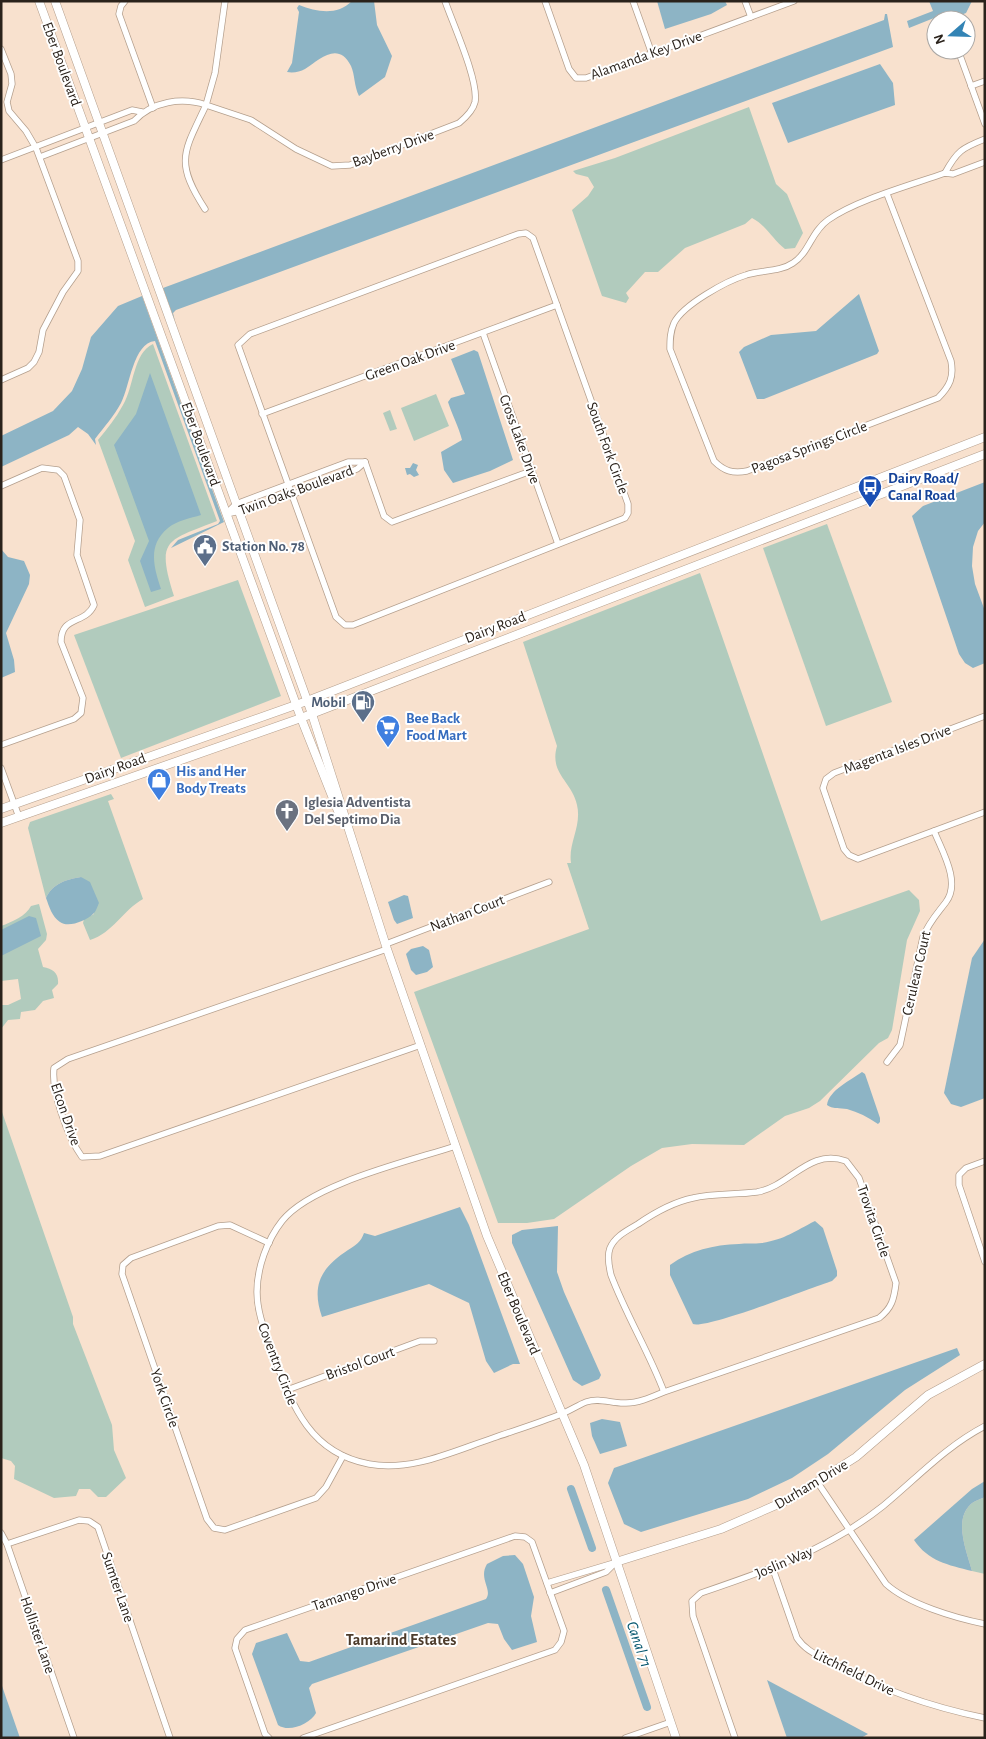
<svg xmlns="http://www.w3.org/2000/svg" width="986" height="1739" font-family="'Alegreya Sans',sans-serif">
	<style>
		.green { fill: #b1cbbd }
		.water { fill: #8db4c5 }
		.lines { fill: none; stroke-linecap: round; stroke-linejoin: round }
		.canal { stroke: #8db4c5; stroke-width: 8 }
		.street-casing { stroke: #b49f8d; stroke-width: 7 }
		.secondary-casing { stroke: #b49f8d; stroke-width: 9 }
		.street { stroke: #fff; stroke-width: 5.5 }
		.secondary { stroke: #fff; stroke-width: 8 }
		.labels { text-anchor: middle; stroke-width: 4; stroke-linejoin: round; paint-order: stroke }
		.street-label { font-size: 15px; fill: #2a221b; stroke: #fff }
		.transit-label { font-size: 15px; font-weight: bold; fill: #164399; stroke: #fff; text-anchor: start }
		.service-label { font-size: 15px; font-weight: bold; fill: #4e5e75; stroke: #fff; text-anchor: start }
		.shop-label { font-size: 15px; font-weight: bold; fill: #366cbe; stroke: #fff; text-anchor: start }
		.worship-label { font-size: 15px; font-weight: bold; fill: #5b616d; stroke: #fff; text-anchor: start }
		.neighbourhood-label { font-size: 16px; font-weight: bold; fill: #4d3c2c; stroke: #fff }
		.water-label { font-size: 16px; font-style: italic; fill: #04556d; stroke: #fff }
	</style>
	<rect width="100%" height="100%" fill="#f8e1ce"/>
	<!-- green -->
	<g class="green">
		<path d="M749 107 776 184 787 194 803 233 795 248 785 249C773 240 766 225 752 218L745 224 685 248 658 272H645L626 293 629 298 626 303 602 296 572 210 588 196 594 187 588 177 576 174 573 171 615 158Z"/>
		<path d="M153 344 217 521C166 541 156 539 174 596L145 607 128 560 135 541 98 440C107 429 116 418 123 405 134 387 133 353 153 344Z"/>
		<path d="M436 394 449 426 414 441 401 408Z"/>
		<path d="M390 410 397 429 390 431 383 413Z"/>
		<path d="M827 524 892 702 826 726 763 548Z"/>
		<path d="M700 573 821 921 909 890 919 900 920 911 907 940 892 1030 888 1038 879 1043 820 1101 809 1108 785 1116 744 1145 692 1144 662 1148 631 1166 554 1219 527 1223H498L414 992 589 929 567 863H571C568 843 582 826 577 805 572 781 549 774 557 746L523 642Z"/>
		<path d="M238 580 281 696 121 758 74 635Z"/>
		<path d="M111 794 114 799 108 801 143 899C123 910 113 933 90 940L83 923 84 919 94 914 81 877C67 879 52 884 46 898L28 828 30 822Z"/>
		<path d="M39 904 47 934 46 940 38 949 43 967C53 969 59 973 58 984L52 990 54 998 43 1001 35 1010 21 1012 20 1019 8 1020 1 1029V1005H8L21 999 18 979 1 981V926C12 922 26 916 31 906Z"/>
		<path d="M1 1109 73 1317V1324L112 1425 114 1450 126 1478 106 1497H98L90 1489H79L76 1496 54 1498 14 1479 15 1466 11 1461 1 1458Z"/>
		<path d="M985 1497V1574L972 1571C967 1552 953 1520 971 1504 974 1501 981 1499 985 1497Z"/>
	</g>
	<!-- water -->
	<g class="water">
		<path d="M352 1H374L377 25 392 56 385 77 359 96C354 86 355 75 351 66 338 40 319 60 305 69 300 72 293 73 287 72L292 63 299 12 297 8 299 5C317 12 337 16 352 1Z"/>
		<path d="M657 1H725L727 5 711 14 665 29Z"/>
		<path d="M929 1H972L966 13 948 20H936V24L934 18 909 28 907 21 933 11Z"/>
		<path d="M885 14H887L893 47 176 310 173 313 175 321 163 288 884 20Z"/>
		<path d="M880 64 893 83 895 105 788 143 772 103Z"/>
		<path d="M859 294 879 351 877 354 764 399H757L739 352 744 347 771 335 816 331Z"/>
		<path d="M142 296 224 522 171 548 178 540 218 524 220 521 155 341C133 343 130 386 121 403 114 416 104 427 95 439L96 445 88 434 78 427 69 435 1 467V436L53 411 72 391 82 369 91 337 118 306Z"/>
		<path d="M474 350 478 352 513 460 490 471 453 483 444 470 441 452 462 440C459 427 452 415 448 402L451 398 465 394 451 359Z"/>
		<path d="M150 373 201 515C191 518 176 521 168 528 147 545 154 568 161 589L151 592 140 561 149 541 114 445 136 414Z"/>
		<path d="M413 463 418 465 416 470 419 475 414 477 410 474 407 475 405 468H410Z"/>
		<path d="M985 482V522L978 531 973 547 972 566 975 584 985 611V663L973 668 965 663 959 654 912 516 923 506Z"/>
		<path d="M1 549 8 557 24 561 30 575 29 584 6 633 14 660 15 672 1 678Z"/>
		<path d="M81 877 90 882 99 903C97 907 96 912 93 914 86 921 68 928 60 922 52 917 49 906 46 898 52 884 67 879 81 877Z"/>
		<path d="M404 895 408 896 413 918 397 924 394 920 388 902Z"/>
		<path d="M29 916 36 918 41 936 1 956V930Z"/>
		<path d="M985 939V1098L961 1107 951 1104 944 1093 972 958Z"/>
		<path d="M423 946 429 950 433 967 427 972 416 975 411 970 406 954 411 949Z"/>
		<path d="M862 1072 865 1074 880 1118V1122L878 1124C868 1117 858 1112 847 1109 840 1108 832 1109 827 1105 829 1090 851 1080 862 1072Z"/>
		<path d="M460 1207 469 1225 520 1364H513L494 1373 486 1361 469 1303 429 1284 322 1317C311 1285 321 1268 348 1250 356 1245 361 1242 364 1233L375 1236Z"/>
		<path d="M815 1221 823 1228 837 1271V1276L832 1281C810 1288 707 1329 693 1324L670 1275V1265C691 1250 713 1245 739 1244 746 1243 754 1244 762 1243 786 1239 795 1231 815 1221Z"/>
		<path d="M558 1226 557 1272 564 1292 601 1375 599 1379 582 1386 573 1380 512 1243V1235L522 1230Z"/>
		<path d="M957 1348 960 1355 905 1390 828 1454 792 1478 748 1499 641 1532 624 1524 608 1483 614 1468Z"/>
		<path d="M602 1419 620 1422 627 1446 600 1454 592 1436 590 1423Z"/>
		<path d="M985 1481V1497C981 1499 974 1501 971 1504 953 1520 967 1552 972 1571 948 1565 928 1561 914 1540L972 1489Z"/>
		<path d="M515 1555 523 1564 534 1597 531 1616 537 1642 512 1650 504 1639 498 1624 488 1623 312 1684 309 1688 316 1713C310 1724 289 1733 278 1725L252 1654 256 1643 287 1633 300 1661 309 1662 486 1599C493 1589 478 1579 487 1564L503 1556Z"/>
		<path d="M767 1680 868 1734 861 1738H787Z"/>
		<path d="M1 1683 20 1738H1Z"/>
	</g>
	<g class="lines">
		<!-- canal -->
		<g class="canal">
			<path d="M571 1489 592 1548"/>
			<path d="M606 1590 647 1707"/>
		</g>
		<!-- street casing -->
		<g class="street-casing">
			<g id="street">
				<path d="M125 1 121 6 119 14 153 108"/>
				<path d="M225 1 215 73 206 105 251 120 296 149 332 166 350 165 459 123C465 118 473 111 475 102 479 81 453 24 445 1"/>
				<path d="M545 1 569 69 576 78H586L794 1"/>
				<path d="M633 1 652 54"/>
				<path d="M745 1 751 17"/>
				<path d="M1 49 11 74 12 84 7 102 9 111 26 131 36 148 78 261V271L63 292 43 330 39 352 34 362 28 368 1 380"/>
				<path d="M958 50 985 124"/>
				<path d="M971 86 985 81"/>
				<path d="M40 157 134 121C153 101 182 97 206 105 184 152 174 161 205 209"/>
				<path d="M1 160 132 110 142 112"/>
				<path d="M945 173C957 151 962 148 985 139"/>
				<path d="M887 194 951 361C954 377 950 386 938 398L747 471C733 474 724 471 714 461L670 349C670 340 670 332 674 323 683 305 726 281 746 275 761 270 780 272 793 263 809 253 811 232 828 220 856 200 911 185 945 173L953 174 985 162"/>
				<path d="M526 233 533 238 628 504V513L625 518 353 625H345L336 617 238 345 250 334 518 234Z"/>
				<path d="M483 333 558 544"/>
				<path d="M262 414 557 305"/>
				<path d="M365 462 384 516 392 522 531 471"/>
				<path d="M1 486 42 468 58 470 64 476 80 520 77 555 94 605C85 625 61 615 61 642L83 698 81 713 74 719 1 745"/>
				<path d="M226 514 236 504 348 462H365"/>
				<path d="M226 514C271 506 315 485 357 469L365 462"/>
				<path d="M985 716 834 773 826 779 823 788 844 849 849 855 858 859 985 812"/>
				<path d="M1 768 19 817"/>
				<path d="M386 944 549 882"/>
				<path d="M387 949 68 1059 54 1068C51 1091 68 1138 82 1157L100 1156 421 1045"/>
				<path d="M887 1062 900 1045 923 937C929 922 937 914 946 902 961 882 942 851 934 831"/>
				<path d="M456 1146C410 1161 311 1184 282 1221 267 1240 257 1268 257 1292 257 1315 267 1336 274 1357 293 1407 310 1453 369 1464 411 1472 454 1451 493 1438 516 1430 539 1423 561 1414 570 1411 578 1405 586 1402 600 1397 612 1404 626 1403 639 1403 652 1397 664 1392L879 1318C892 1308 894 1299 896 1283L859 1178 846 1161C808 1148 791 1186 757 1192 735 1195 714 1193 693 1198 674 1202 654 1213 638 1224 628 1230 615 1236 610 1248 607 1256 609 1267 611 1275 626 1315 649 1352 664 1392"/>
				<path d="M985 1161 966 1168 959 1175V1185L985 1262"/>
				<path d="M269 1243 230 1225 218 1226 131 1258 123 1265 122 1274 207 1519 214 1528 225 1530 316 1498 326 1487 343 1456"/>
				<path d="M287 1390 420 1341H434"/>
				<path d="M818 1483 886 1584C908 1604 955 1618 985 1624"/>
				<path d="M1 1533 7 1544 74 1738"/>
				<path d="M7 1544 79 1520 89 1521 98 1527 170 1738"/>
				<path d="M773 1569 797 1638C805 1650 817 1655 830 1662 879 1689 931 1707 985 1718"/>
				<path d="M547 1583 614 1563"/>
				<path d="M550 1593 606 1572 616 1562"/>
				<path d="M269 1738 265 1734 235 1648 237 1639 245 1630 515 1536 525 1537 532 1542 564 1631 561 1642 555 1650 303 1738"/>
				<path d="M625 1738 671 1722"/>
				<path d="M735 1738 693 1616 692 1601 701 1593C766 1571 828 1550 883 1506 917 1478 945 1447 985 1426"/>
			</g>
		</g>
		<!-- secondary casing -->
		<g class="secondary-casing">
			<g id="secondary">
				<path d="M39 1 301 718 342 821"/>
				<path d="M55 1 312 714 387 949 487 1236 584 1465 676 1738"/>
				<path d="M1 809 307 701 985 437"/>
				<path d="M1 823 301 718 985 454"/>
				<path d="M616 1562 721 1529 790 1499 856 1457 928 1395 985 1364"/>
			</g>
		</g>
		<!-- street -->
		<use href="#street" class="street"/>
		<!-- secondary -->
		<use href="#secondary" class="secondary"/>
	</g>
	<!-- icons -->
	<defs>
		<g id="bus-pin" transform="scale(1.25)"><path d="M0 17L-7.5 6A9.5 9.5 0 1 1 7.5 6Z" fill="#1a4fb4" stroke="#fff"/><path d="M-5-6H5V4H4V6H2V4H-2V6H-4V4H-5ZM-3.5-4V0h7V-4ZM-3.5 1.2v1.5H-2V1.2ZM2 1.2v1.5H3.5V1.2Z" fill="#fff"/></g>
		<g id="civic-pin" transform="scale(1.25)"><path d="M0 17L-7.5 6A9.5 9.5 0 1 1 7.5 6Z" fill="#5c6f8a" stroke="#fff"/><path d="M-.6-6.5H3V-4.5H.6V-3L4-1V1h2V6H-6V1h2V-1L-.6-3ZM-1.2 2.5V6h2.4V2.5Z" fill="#fff"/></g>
		<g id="fuel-pin" transform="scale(1.25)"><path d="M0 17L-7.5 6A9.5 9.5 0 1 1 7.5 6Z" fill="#5c6f8a" stroke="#fff"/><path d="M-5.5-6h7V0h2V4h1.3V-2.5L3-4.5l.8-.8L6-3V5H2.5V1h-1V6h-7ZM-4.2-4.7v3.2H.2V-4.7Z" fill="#fff"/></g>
		<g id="supermarket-pin" transform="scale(1.25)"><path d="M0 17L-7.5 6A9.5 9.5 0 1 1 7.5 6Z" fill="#3f7fe0" stroke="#fff"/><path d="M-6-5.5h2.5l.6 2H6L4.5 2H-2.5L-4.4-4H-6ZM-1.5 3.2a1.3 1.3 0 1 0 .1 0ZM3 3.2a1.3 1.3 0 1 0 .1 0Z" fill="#fff"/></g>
		<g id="shop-pin" transform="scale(1.25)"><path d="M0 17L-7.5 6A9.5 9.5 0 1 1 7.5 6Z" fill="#3f7fe0" stroke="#fff"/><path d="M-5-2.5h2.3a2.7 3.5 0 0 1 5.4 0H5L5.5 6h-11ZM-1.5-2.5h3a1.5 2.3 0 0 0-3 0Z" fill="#fff"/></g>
		<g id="church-pin" transform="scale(1.25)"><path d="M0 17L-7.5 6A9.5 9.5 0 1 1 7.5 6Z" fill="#6b7280" stroke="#fff"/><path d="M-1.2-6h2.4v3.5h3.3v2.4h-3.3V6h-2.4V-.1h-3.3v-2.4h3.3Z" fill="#fff"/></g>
	</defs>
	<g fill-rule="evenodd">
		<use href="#bus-pin" x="870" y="487"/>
		<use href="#civic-pin" x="205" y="546"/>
		<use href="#fuel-pin" x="363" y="702"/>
		<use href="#supermarket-pin" x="388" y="727"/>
		<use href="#shop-pin" x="159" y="780"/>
		<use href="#church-pin" x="287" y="811"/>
	</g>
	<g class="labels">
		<!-- street labels -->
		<g class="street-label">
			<text transform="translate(646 55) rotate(-20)" y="5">Alamanda Key Drive</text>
			<text transform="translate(62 64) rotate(70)" y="5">Eber Boulevard</text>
			<text transform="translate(393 148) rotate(-20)" y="5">Bayberry Drive</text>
			<text transform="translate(410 360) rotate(-20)" y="5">Green Oak Drive</text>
			<text transform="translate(520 439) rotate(70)" y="5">Cross Lake Drive</text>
			<text transform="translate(201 444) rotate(70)" y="5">Eber Boulevard</text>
			<text transform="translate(809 447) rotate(-21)" y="5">Pagosa Springs Circle</text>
			<text transform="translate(608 448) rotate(70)" y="5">South Fork Circle</text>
			<text transform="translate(296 490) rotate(-20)" y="5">Twin Oaks Boulevard</text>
			<text transform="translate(495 627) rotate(-21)" y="5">Dairy Road</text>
			<text transform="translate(897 749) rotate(-21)" y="5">Magenta Isles Drive</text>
			<text transform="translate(115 768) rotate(-20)" y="5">Dairy Road</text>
			<text transform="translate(467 913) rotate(-21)" y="5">Nathan Court</text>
			<text transform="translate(916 973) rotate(-77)" y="5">Cerulean Court</text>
			<text transform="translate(66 1114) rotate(71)" y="5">Elcon Drive</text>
			<text transform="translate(874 1221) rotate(71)" y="5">Trovita Circle</text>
			<text transform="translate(519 1313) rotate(67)" y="5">Eber Boulevard</text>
			<text transform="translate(360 1363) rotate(-20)" y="5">Bristol Court</text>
			<text transform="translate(278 1364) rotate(69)" y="5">Coventry Circle</text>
			<text transform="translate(165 1398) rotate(71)" y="5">York Circle</text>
			<text transform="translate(811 1484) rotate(-31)" y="5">Durham Drive</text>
			<text transform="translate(784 1562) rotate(-23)" y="5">Joslin Way</text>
			<text transform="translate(118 1587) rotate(71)" y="5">Sumter Lane</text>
			<text transform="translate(354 1592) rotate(-19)" y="5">Tamango Drive</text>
			<text transform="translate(38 1635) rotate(71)" y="5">Hollister Lane</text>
			<text transform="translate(854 1672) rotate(26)" y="5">Litchfield Drive</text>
		</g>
		<!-- transit labels -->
		<g class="transit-label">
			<text x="888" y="483">Dairy Road/<tspan x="888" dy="17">Canal Road</tspan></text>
		</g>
		<!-- service labels -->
		<g class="service-label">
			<text x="222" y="551">Station No. 78</text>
			<text x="346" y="707" text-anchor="end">Mobil</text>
		</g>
		<!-- shop labels -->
		<g class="shop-label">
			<text x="406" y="723">Bee Back<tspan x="406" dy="17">Food Mart</tspan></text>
			<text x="176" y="776">His and Her<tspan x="176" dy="17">Body Treats</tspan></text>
		</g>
		<!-- worship labels -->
		<g class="worship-label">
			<text x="304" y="807">Iglesia Adventista<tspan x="304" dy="17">Del Septimo Dia</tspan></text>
		</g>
		<!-- neighbourhood labels -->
		<g class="neighbourhood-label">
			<text x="401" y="1645">Tamarind Estates</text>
		</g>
		<!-- water labels -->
		<g class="water-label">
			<text transform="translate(640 1644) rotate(71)" y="6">Canal 71</text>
		</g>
	</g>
	<!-- border -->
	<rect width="986" height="1739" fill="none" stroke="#2a221b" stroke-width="5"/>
	<!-- north arrow -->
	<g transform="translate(951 35) rotate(250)"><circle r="24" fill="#ffffff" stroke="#aaa7a4"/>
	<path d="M0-4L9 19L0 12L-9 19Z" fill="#3384b5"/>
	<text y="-8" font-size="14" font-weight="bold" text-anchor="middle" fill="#2a221b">N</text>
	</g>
</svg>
